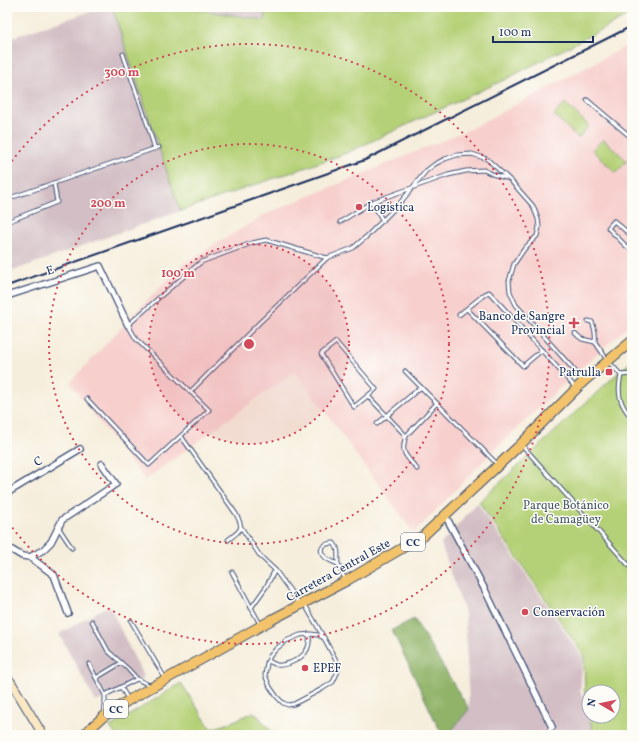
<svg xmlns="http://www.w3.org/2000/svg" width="639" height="742" font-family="Vollkorn,serif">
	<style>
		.built { fill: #f7d0ce }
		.industrial { fill: #d2bec4 }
		.green { fill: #b5d177; stroke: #68806a }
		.forest { fill: #90b368; stroke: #567163 }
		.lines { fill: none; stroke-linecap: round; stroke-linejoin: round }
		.lane-casing { stroke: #3c4c71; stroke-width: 5 }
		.street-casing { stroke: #3c4c71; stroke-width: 8 }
		.secondary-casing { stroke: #3c4c71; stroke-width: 10 }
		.primary-casing { stroke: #3c4c71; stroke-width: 11 }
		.lane { stroke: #fff; stroke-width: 3 }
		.street { stroke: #fff; stroke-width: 5.5 }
		.secondary { stroke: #fae7c3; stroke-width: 8 }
		.primary { stroke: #f2c36a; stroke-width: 9 }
		.rail { stroke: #1b2f5e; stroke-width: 2 }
		.ring { fill: none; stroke: #d1495b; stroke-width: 2; stroke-dasharray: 2 4 }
		.poi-dot { fill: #d1495b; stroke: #fdfcf7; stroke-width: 1.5 }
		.labels { text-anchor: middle; stroke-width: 3; stroke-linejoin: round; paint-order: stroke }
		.shield { fill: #fdfcf7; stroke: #5f6c8c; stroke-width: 1 }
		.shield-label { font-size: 11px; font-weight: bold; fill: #1b2f5e }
		.poi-label { font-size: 12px; fill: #1b2f5e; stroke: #fdfcf7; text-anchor: start }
		.street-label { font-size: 12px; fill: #1b2f5e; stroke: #fdfcf7 }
		.park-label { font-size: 12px; fill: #425864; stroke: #fdfcf7 }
		.centre { fill: #d1495b; stroke: #fdfcf7; stroke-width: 2 }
		.ring-label { font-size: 12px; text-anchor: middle; font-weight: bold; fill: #d1495b; stroke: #fdfcf7; stroke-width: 3; stroke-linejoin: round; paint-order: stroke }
	</style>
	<rect width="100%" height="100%" fill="#fdfcf7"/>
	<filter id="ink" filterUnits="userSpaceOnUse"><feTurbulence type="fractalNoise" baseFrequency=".025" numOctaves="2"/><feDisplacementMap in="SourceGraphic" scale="8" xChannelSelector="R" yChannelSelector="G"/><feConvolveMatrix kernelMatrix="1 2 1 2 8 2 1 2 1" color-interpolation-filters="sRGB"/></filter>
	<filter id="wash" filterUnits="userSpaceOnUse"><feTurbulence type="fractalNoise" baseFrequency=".012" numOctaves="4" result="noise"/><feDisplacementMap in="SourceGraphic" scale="16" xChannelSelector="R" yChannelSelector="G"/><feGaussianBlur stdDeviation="0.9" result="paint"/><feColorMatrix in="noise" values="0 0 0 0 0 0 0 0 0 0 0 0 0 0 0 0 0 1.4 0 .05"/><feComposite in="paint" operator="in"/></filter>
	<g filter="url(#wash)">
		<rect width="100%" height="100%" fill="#f6eedc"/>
		<!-- built -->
		<path class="built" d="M632 43V323L582 367 493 451 414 533 295 371 145 480 94 415 70 382 181 265 266 214 470 129Z"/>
		<!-- industrial -->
		<g class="industrial">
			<path d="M104 7H112L180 211 7 273V39Z"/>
			<path d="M175 7H266L264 20 195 9Z"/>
			<path d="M477 503 583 658 580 691 585 702 594 735H448L469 709 465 613 441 544Z"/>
			<path d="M109 605 144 678 96 702 59 634Z"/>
		</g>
		<!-- green -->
		<g class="green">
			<path d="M112 7H175L195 9 264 20 266 7H632V14L506 79 344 154 180 211Z"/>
			<path d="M565 103 589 126 578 138 554 115Z"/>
			<path d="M603 139 627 161 616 173 592 150Z"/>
			<path d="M632 361V735H594L589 716H613V692H589V716L585 702 584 656 479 502 621 370Z"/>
			<path d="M181 683 211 729 227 724 254 712 275 735H116L110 727Z"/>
		</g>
		<!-- forest -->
		<path class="forest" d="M414 619 469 709 448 735H442L392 630Z"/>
	</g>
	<g filter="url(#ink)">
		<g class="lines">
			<!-- lane casing -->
			<g class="lane-casing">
				<g id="lane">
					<path d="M123 54 147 123 155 149"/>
					<path d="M587 100 632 138"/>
					<path d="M7 199 159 147"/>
					<path d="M372 202 383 221"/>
					<path d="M7 222 57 202 54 183"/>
					<path d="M340 222 372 202 448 175 466 171 484 170 492 174 506 178"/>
					<path d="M632 236 614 221 608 228 628 248 631 249 632 248"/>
					<path d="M467 309 523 366 542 350"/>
					<path d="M459 315 485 294 489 292 575 387"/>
					<path d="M588 321 592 322C595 329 596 335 595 342"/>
					<path d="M575 333 578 336 582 339 595 342 608 361 621 375C617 393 619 404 632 418"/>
					<path d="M336 342 376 389 354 407 321 354Z"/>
					<path d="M405 371 498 465"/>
					<path d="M621 375 632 374"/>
					<path d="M190 392 259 323 327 258"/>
					<path d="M368 396 406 436"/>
					<path d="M87 399 149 465 209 410 136 339 128 325 162 295 201 262 252 243 266 240 327 258 353 248 366 237 400 203 426 171 435 164 445 159 457 155 472 154 487 159 511 181 533 206 538 219 539 227 537 236 525 248 514 264 509 281 510 292 516 305 583 380"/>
					<path d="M377 424 421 387"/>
					<path d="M181 436 236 514C245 530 240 530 228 540"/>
					<path d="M522 445 632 569"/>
					<path d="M417 469C406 455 400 454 406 436L437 403"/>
					<path d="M58 527 72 548"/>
					<path d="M241 527 260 556 275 570 299 603"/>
					<path d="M338 564C333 562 327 560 324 556 316 547 327 543 334 543 340 551 337 555 338 563 339 568 343 574 345 579"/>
					<path d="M232 572 260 624"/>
					<path d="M304 603 324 638"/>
					<path d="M251 608 266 587 275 570"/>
					<path d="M92 621 108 651 128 669 137 679 151 686"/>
					<path d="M131 621 165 678"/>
					<path d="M311 634 318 635 324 638 338 664V671L333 682 322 689 294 704 288 705 283 703 277 697 270 687 265 675 267 663 270 656 276 649 286 641 300 635Z"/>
					<path d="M268 661C271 662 274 664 277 665 281 666 286 664 290 663 304 657 311 650 309 634"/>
					<path d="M89 664 105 695V706L104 714"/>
					<path d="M96 678 121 663"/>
					<path d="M121 687 128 699"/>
					<path d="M105 695 137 679"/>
					<path d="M545 735 552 727"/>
				</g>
			</g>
			<!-- street casing -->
			<g class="street-casing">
				<g id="street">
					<path d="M7 296 100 266 128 325"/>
					<path d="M7 493 80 449"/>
					<path d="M445 515 484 588 520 661 552 727"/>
					<path d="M7 547 22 556 30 557 43 550 51 542 62 520 116 484 102 464"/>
					<path d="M30 557 54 575 68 613"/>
				</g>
			</g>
			<!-- secondary casing -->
			<g class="secondary-casing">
				<path id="secondary" d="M7 677 11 682 43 735"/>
			</g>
			<!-- primary casing -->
			<g class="primary-casing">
				<path id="primary" d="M83 735 103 717 129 700 273 619 346 581 423 536 521 444 584 381 632 341"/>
			</g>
			<!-- lane -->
			<use href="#lane" class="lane"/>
			<!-- street -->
			<use href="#street" class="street"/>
			<!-- secondary -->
			<use href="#secondary" class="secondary"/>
			<!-- primary -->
			<use href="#primary" class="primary"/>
			<!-- rail -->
			<path class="rail" d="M7 286 365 160 632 26"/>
		</g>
	</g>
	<!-- distance rings -->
	<circle cx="249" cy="344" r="100" fill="#d1495b" fill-opacity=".12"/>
	<g class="ring">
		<circle cx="249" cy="344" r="100"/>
		<circle cx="249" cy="344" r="200"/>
		<path d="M8 166A300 300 0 1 1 8 522"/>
	</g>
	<!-- markers -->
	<g class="poi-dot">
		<circle cx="359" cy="207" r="4"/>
		<path d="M572 317h4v4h4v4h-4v4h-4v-4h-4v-4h4z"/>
		<rect x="605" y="368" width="8" height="8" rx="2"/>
		<circle cx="525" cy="612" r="4"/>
		<circle cx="305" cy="668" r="4"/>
	</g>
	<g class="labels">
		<!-- shield labels -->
		<g class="shield">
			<rect x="401" y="533" width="24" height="18" rx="3"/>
			<rect x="104" y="700" width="24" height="18" rx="3"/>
		</g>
		<g class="shield-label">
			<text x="413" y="546">CC</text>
			<text x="116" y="713">CC</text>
		</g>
		<!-- poi labels -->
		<g class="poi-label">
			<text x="367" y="211">Logistica</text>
			<text x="565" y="320" text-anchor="end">Banco de Sangre<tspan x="565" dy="14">Provincial</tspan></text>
			<text x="601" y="376" text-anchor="end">Patrulla</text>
			<text x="533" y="616">Conservación</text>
			<text x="313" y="672">EPEF</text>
		</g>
		<!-- street labels -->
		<g class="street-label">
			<text transform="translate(50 270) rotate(-18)" y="4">E</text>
			<text transform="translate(38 461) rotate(-31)" y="4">C</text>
			<text transform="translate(338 570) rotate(-29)" y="4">Carretera Central Este</text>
		</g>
		<!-- park labels -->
		<g class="park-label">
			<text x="566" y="509">Parque Botánico<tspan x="566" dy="14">de Camagüey</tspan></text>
		</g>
	</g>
	<circle cx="249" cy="344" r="6" class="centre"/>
	<g class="ring-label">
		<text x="122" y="76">300 m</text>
		<text x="108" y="207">200 m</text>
		<text x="178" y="277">100 m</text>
	</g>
	<!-- margin -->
	<rect width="639" height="742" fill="none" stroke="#fdfcf7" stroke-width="24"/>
	<!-- north arrow -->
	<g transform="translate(601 704) rotate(279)"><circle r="19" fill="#fdfcf7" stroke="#a3aaba"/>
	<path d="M0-3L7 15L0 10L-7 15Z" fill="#d1495b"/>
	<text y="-6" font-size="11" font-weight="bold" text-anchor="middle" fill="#1b2f5e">N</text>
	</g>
	<!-- scale -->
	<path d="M493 36v6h100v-6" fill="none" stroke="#1b2f5e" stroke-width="2"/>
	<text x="499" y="36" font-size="12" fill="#1b2f5e" stroke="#fdfcf7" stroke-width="3" paint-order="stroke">100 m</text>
</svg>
